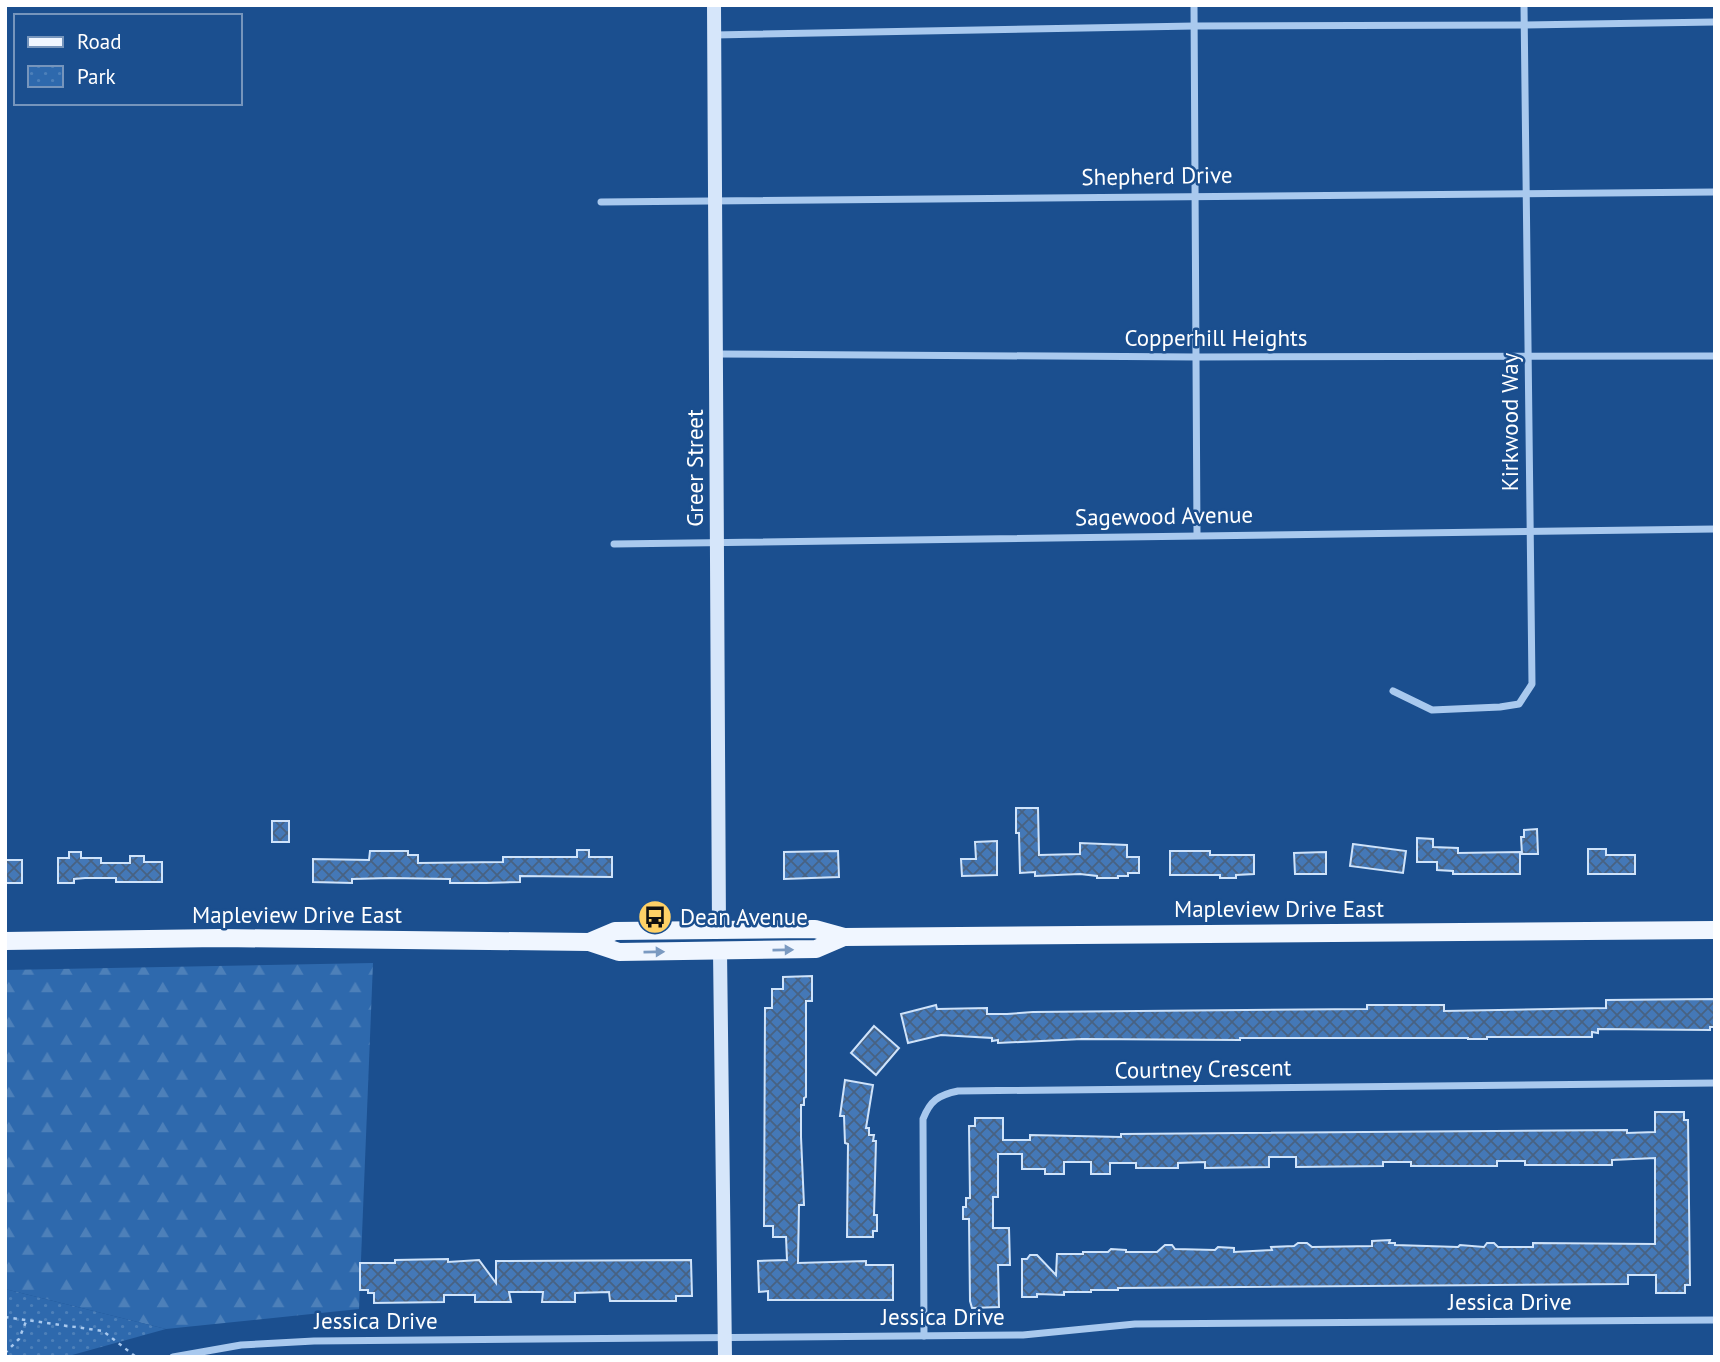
<svg xmlns="http://www.w3.org/2000/svg" width="1720" height="1362" font-family="'PT Sans',sans-serif">
	<style>
		.forest { fill: url(#forest-firs) }
		.park { fill: url(#park-dots) }
		.building { fill: url(#building-cross-hatch); stroke: #cfe3fa; stroke-width: 2 }
		.lines { fill: none; stroke-linecap: round; stroke-linejoin: round }
		.path { stroke: #a9c9ee; stroke-width: 2.5; stroke-dasharray: 3.5 5; stroke-linecap: butt }
		.street { stroke: #a9c9ee; stroke-width: 7 }
		.secondary { stroke: #d6e6fa; stroke-width: 14 }
		.primary { stroke: #f0f6ff; stroke-width: 18 }
		.oneway { fill: #7b9ac1 }
		.labels { text-anchor: middle; stroke-width: 5; stroke-linejoin: round; paint-order: stroke }
		.street-label { font-size: 23px; fill: #fff; stroke: #1b4f8f }
		.poi-label { font-size: 23px; fill: #fff; stroke: #1b4f8f; text-anchor: start }
	</style>
	<defs>
		<pattern id="forest-firs" width="22" height="20" patternUnits="userSpaceOnUse" patternTransform="scale(1.75)"><rect width="22" height="20" fill="#2e69ad"/><path d="M5 1l3.5 6h-7zM16 11l3.5 6h-7z" fill="#4d80b9"/></pattern>
		<pattern id="park-dots" width="8" height="8" patternUnits="userSpaceOnUse" patternTransform="scale(1.75)"><rect width="8" height="8" fill="#2e69ad"/><path d="M2 2h.1M6 6h.1" fill="none" stroke="#4d80b9" stroke-width="1.8" stroke-linecap="round"/></pattern>
		<pattern id="building-cross-hatch" width="8" height="8" patternUnits="userSpaceOnUse" patternTransform="scale(1.75)"><rect width="8" height="8" fill="#4478b7"/><path d="M0 0l8 8M0 8l8-8" fill="none" stroke="#486282"/></pattern>
	</defs>
	<rect width="100%" height="100%" fill="#1b4f8f"/>
	<!-- forest -->
	<path class="forest" d="M373 963 359 1309 166 1329 5 1289V970Z"/>
	<!-- park -->
	<path class="park" d="M5 1289 166 1329 65 1357H5Z"/>
	<!-- building -->
	<g class="building">
		<path d="M1016 808H1038L1039 855 1080 854V843L1127 845V857H1139V873H1128V876H1118V878H1097V876L1080 874 1035 876V872L1020 873 1019 833H1016Z"/>
		<rect x="272" y="821" width="17" height="21"/>
		<path d="M1537 829 1538 854H1522L1521 837H1524V830Z"/>
		<path d="M1417 838 1433 839V847L1458 848V853L1520 852V874H1453V871L1437 870V862H1417Z"/>
		<path d="M997 841V875L962 876 961 859H976L975 842Z"/>
		<path d="M1353 844 1406 851 1403 873 1350 866Z"/>
		<path d="M1588 849H1606V855H1635V874H1588Z"/>
		<path d="M577 850H589V857H612V877L520 876V882L486 883H450V879L390 878 352 879V883L313 882V859L369 860 370 851H408V855H418V863L503 862V857H577Z"/>
		<path d="M838 851 839 877 784 879V852Z"/>
		<path d="M1170 851H1210V855H1254V874L1236 875V878H1220V875H1170Z"/>
		<path d="M69 852H81V858H101V863H130V856H144V862H162V882H116V878H85L74 879V883H58V858H69Z"/>
		<path d="M1326 852V874H1295L1294 853Z"/>
		<rect x="5" y="860" width="17" height="23"/>
		<path d="M812 976V1001H806V1097L804 1098V1105H801V1137L804 1205H799L798 1263 866 1261V1265H893V1300H768V1291L759 1292 758 1261 787 1260 786 1237H773V1226H764L765 1008H772V989H783V977Z"/>
		<path d="M1715 999V1027H1710V1030L1598 1029V1033L1592 1032V1037H1487V1039H1468V1038H1240V1040L1082 1039 998 1043V1040L992 1041V1038L941 1035 908 1043 901 1014 936 1005 937 1009 987 1008V1014H1007L1033 1012 1367 1009V1005H1444V1011L1606 1008V1000Z"/>
		<path d="M874 1026 899 1048 876 1075 851 1053Z"/>
		<path d="M845 1080 873 1085 866 1128H869V1135H874L873 1141H876L874 1215H877V1231H873V1237H847L848 1144 845 1143 844 1116H840Z"/>
		<path d="M1655 1112H1684V1120H1688L1690 1285H1685V1293H1656V1275H1628V1284L1118 1288V1290H1091V1292H1064V1295L1037 1294V1297H1022V1259H1027L1030 1255H1037L1056 1275 1057 1254H1083V1252H1108L1111 1249 1126 1250V1252H1157L1165 1245H1172L1175 1249 1215 1250 1218 1247 1234 1248V1252L1272 1250 1271 1247 1294 1246 1298 1243H1307L1312 1247 1372 1246V1241L1390 1240 1389 1243H1395V1245L1458 1247 1460 1245 1484 1247 1487 1243H1494L1498 1247H1533V1243L1655 1244V1158L1612 1160V1165H1525V1161H1497V1166H1411V1162H1383V1166L1296 1167V1157H1269V1167L1205 1168V1162L1178 1163V1168H1136V1163H1110V1174H1091V1162H1064V1174H1045V1169H1022V1154H998V1197H993V1228H1009L1010 1265H998L999 1307 972 1308 970 1301 969 1219H963V1207H966V1198H970L969 1126H975V1118H1003V1140H1030V1135L1121 1137V1134L1627 1130V1133L1655 1132Z"/>
		<path d="M448 1259V1262L479 1260 496 1283V1261L691 1260 692 1296H676V1301H610L609 1292 575 1293V1302H542L543 1292H509L511 1302H475V1295H444V1302L374 1303V1293H368V1290H360V1263H395V1260Z"/>
	</g>
	<g class="lines">
		<!-- path -->
		<g class="path">
			<path d="M5 1317 103 1331 136 1357"/>
			<path d="M5 1353 19 1339 27 1319"/>
		</g>
		<!-- street -->
		<g class="street">
			<path d="M1194 5 1197 535"/>
			<path d="M715 35 1194 26 1525 25 1715 22"/>
			<path d="M601 202 1715 192"/>
			<path d="M717 354 1196 357 1715 356"/>
			<path d="M614 544 1715 529"/>
			<path d="M1393 691 1432 710 1500 707 1519 704 1532 684 1524 5"/>
			<path d="M924 1336 923 1119C930 1101 938 1095 958 1091L1715 1083"/>
			<path d="M173 1357 241 1345 314 1341 1023 1335 1135 1324 1715 1320"/>
		</g>
		<!-- secondary -->
		<g class="secondary">
			<path d="M714 5 719 930"/>
			<path d="M720 951 725 1357"/>
		</g>
		<!-- primary -->
		<g class="primary">
			<path d="M5 941 220 938 589 942 619 952 816 949 844 937"/>
			<path d="M589 942 615 931 815 929 844 937 1715 930"/>
		</g>
	</g>
	<!-- one-way arrows -->
	<defs><path id="oneway-solid" d="M-6-.8H1V-3.2L6.5 0L1 3.2V.8H-6Z" transform="scale(1.75)"/></defs>
	<g class="oneway">
		<use href="#oneway-solid" transform="translate(783 950) rotate(-1)"/>
		<use href="#oneway-solid" transform="translate(654 952) rotate(-1)"/>
	</g>
	<!-- icons -->
	<defs>
		<g id="bus-disc" transform="scale(1.75)"><circle r="9.5" fill="#ffd166" stroke="#1b4f8f"/><path d="M-5-6H5V4H4V6H2V4H-2V6H-4V4H-5ZM-3.5-4V0h7V-4ZM-3.5 1.2v1.5H-2V1.2ZM2 1.2v1.5H3.5V1.2Z" fill="#111"/></g>
	</defs>
	<g fill-rule="evenodd">
		<use href="#bus-disc" x="655" y="917"/>
	</g>
	<g class="labels">
		<!-- street labels -->
		<g class="street-label">
			<text transform="translate(1157 176) rotate(-1)" y="8">Shepherd Drive</text>
			<text x="1216" y="346">Copperhill Heights</text>
			<text transform="translate(1510 422) rotate(-90)" y="8">Kirkwood Way</text>
			<text transform="translate(695 468) rotate(-90)" y="8">Greer Street</text>
			<text transform="translate(1164 516) rotate(-1)" y="8">Sagewood Avenue</text>
			<text x="1279" y="917">Mapleview Drive East</text>
			<text x="297" y="923">Mapleview Drive East</text>
			<text transform="translate(1203 1069) rotate(-1)" y="8">Courtney Crescent</text>
			<text x="1510" y="1310">Jessica Drive</text>
			<text x="943" y="1325">Jessica Drive</text>
			<text x="376" y="1329">Jessica Drive</text>
		</g>
		<!-- poi labels -->
		<g class="poi-label">
			<text x="680" y="925">Dean Avenue</text>
		</g>
	</g>
	<!-- border -->
	<rect width="1720" height="1362" fill="none" stroke="#ffffff" stroke-width="14"/>
	<!-- legend -->
	<rect x="14" y="14" width="228" height="91" fill="#1b4f8f" stroke="#7695bc" stroke-width="2"/>
	<rect x="28" y="37" width="35" height="10" fill="#f0f6ff" stroke="#7695bc" stroke-width="2"/>
	<text x="77" y="49" font-size="21" fill="#ffffff">Road</text>
	<rect x="28" y="66" width="35" height="21" fill="url(#park-dots)" stroke="#7695bc" stroke-width="2"/>
	<text x="77" y="84" font-size="21" fill="#ffffff">Park</text>
</svg>
